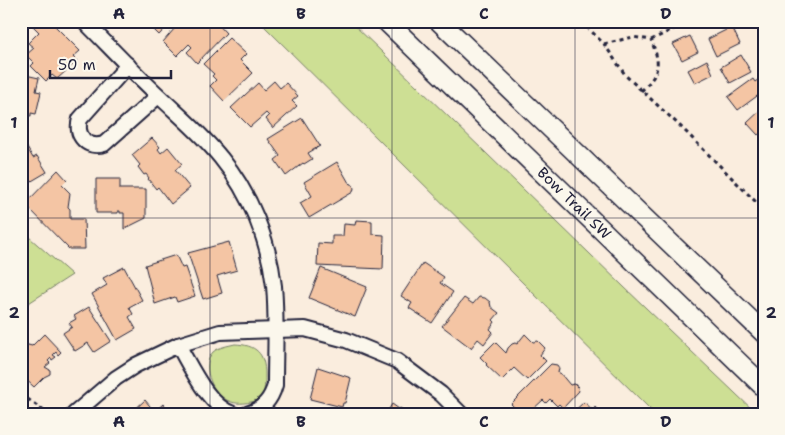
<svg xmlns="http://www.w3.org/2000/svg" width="785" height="435" font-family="'Shantell Sans',sans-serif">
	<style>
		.green { fill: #cddf94; stroke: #788068 }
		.building { fill: #f4c5a4; stroke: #22223b }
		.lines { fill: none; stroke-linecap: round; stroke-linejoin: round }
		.minor-casing { stroke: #22223b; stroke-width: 18 }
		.secondary-casing { stroke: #22223b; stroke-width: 22 }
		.path { stroke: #22223b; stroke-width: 3; stroke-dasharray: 4 4; stroke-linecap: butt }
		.minor { stroke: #fbf7ec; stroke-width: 14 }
		.secondary { stroke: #fbf7ec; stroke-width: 19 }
		.grid { fill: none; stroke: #22223b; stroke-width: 1; stroke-opacity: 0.55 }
		.labels { text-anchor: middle; stroke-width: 4.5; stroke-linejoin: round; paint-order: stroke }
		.street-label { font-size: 15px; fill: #22223b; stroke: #fbf7ec }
		.neatline { fill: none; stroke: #22223b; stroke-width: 2 }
		.grid-label { font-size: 16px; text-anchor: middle; font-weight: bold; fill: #22223b }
	</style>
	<rect width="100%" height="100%" fill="#faedde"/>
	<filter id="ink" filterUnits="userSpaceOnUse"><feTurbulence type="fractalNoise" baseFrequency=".02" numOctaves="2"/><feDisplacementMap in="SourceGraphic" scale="10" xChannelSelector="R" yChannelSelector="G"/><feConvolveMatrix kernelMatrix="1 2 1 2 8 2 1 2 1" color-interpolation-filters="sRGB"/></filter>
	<g filter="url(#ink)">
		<!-- green -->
		<g class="green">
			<path d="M259 21H350L624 287 757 414H655Z"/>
			<path d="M21 230 72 275 21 308Z"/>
			<path d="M235 344C256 345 265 353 265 375 265 380 265 385 264 390 262 397 258 401 251 402 241 404 233 404 225 399 211 391 201 365 213 352 219 347 227 346 235 344Z"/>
		</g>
		<!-- building -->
		<g class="building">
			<path d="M37 21H50L80 51 73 57 77 61 57 79 52 75 46 81 31 66 34 63 26 55 34 48 28 43 39 32 33 26Z"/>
			<path d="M145 21H172L159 35Z"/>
			<path d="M181 21H215L226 33 197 63 187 52 192 47 189 44 177 56 163 42Z"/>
			<path d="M732 27 740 44 716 56 708 39Z"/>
			<path d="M690 36 698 52 682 60 673 44Z"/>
			<path d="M229 38 246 54 240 60 253 73 224 101 210 86 216 80 212 76 214 74 203 64Z"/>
			<path d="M741 55 751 72 730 83 721 67Z"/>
			<path d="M707 60 713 74 695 83 688 70Z"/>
			<path d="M21 74 39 78 36 91 41 92 36 114 31 113V116L24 115 21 125Z"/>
			<path d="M753 79 755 82 759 79 764 86V91L738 110 728 97Z"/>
			<path d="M274 81 280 88 286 83 298 96 292 101 297 106 273 128 266 119 269 116 266 113 250 127 231 108 258 83 264 90Z"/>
			<path d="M764 107V130L758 135 747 123Z"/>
			<path d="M302 118 320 146 308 153 312 159 304 164 303 163 286 176 275 160 280 156 268 139Z"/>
			<path d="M152 138 160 147 158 149 161 153 168 147 182 164 175 170 190 188 171 204 158 187 156 189 148 179 149 178 146 174 144 175 138 167 140 165 132 155Z"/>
			<path d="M26 146 33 158 37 156 47 172 30 182 28 180 25 182 30 189 21 194V149Z"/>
			<path d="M337 162 349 183 352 184 354 188 353 192 309 218 300 203 312 196 304 182Z"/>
			<path d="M58 170 67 180 62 185 70 193 68 207 70 209V219H84L85 249H69L25 204Z"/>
			<path d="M96 179H120V189H146V218L124 229V213H120V211H118V213H96Z"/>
			<path d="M356 220 372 221V234L384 235 383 269 317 266 318 243 332 244V236H343L344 224 355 225Z"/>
			<path d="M229 242 237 270 217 276 222 293 203 299 188 253Z"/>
			<path d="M176 255 182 268 185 267 195 296 177 302 175 297 155 304 145 265Z"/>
			<path d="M423 263 444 277 440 283 453 292 432 323 409 308 412 303 401 296Z"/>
			<path d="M124 267 142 300 129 307 133 314 129 317 136 329 117 340 92 294 107 285 103 278Z"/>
			<path d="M321 268 367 287 355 317 309 298Z"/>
			<path d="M479 297 485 298 490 302 491 307 499 313 493 320 495 322 490 329 493 332 484 344 478 339 471 348 442 326 464 298 473 304Z"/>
			<path d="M89 307 111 341 94 352 88 343 75 351 63 333 72 327 69 323 76 319 74 316Z"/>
			<path d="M44 334 61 352 58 355 56 352 53 355 56 357 52 360 51 358 48 361 50 363 45 367 50 370V374L44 377 34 387 21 375V346L24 344 32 346Z"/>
			<path d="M525 334 533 342 538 341 545 348 540 355 546 361 527 380 514 368 502 380 486 365 487 364 480 357 495 342 506 353 508 348 512 344 515 343 517 344Z"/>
			<path d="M551 364 557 365 559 368 558 373H560L570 385 574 384 577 385 579 391 563 408 559 404 557 406 550 399 546 403 543 400 531 411 530 410 527 414H521L511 404Z"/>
			<path d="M318 367 351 378 345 403H343L342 407 310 399Z"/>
			<path d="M145 400 154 411 150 414H130Z"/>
			<path d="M584 402 593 410 595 407 602 414H571Z"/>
			<path d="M163 404 171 414H152Z"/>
			<path d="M392 404 399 409 400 408 409 414H386Z"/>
		</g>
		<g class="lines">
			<!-- minor casing -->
			<g class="minor-casing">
				<g id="minor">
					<path d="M84 21C109 46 133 72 159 96 180 116 203 135 221 158 250 193 269 241 274 286 277 318 275 352 275 385 271 400 262 410 247 414"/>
					<path d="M128 65 80 119C75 136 87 149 104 144L158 96"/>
					<path d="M178 345C191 367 208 406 233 414"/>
					<path d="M74 414 116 378 136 365 178 345 220 332 305 329 346 340 397 361 441 394 461 414"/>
				</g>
			</g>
			<!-- secondary casing -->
			<g class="secondary-casing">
				<g id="secondary">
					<path id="s1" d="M386 21 764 387"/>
					<path d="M439 21 764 333"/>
				</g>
			</g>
			<!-- path -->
			<g class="path">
				<path d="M581 21 604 44 626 76 680 126 764 210"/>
				<path d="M604 44 633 37 651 40 690 21"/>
				<path d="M641 91C660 73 661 64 651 40"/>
				<path d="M21 394 48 414"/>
			</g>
			<!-- minor -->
			<use href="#minor" class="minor"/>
			<!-- secondary -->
			<use href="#secondary" class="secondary"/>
		</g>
	</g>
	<!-- grid -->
	<path class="grid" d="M210 21V414M392 21V414M575 21V414M21 218H764"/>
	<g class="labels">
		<!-- street labels -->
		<g class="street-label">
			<text dy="5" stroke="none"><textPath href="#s1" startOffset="262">Bow Trail SW</textPath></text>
		</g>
	</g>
	<!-- margin -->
	<rect width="785" height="435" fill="none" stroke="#fbf7ec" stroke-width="55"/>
	<!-- scale -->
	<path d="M50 70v8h121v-8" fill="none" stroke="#22223b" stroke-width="2.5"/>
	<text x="58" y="70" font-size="15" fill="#22223b" stroke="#fbf7ec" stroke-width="4" paint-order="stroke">50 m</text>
	<rect x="28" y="28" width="730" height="380" class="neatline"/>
	<g class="grid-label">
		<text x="119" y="19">A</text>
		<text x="301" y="19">B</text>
		<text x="484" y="19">C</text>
		<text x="666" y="19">D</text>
		<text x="14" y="128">1</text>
		<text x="771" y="128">1</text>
		<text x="14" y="318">2</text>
		<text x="771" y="318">2</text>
		<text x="119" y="427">A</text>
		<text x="301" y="427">B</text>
		<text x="484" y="427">C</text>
		<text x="666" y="427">D</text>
	</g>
</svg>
